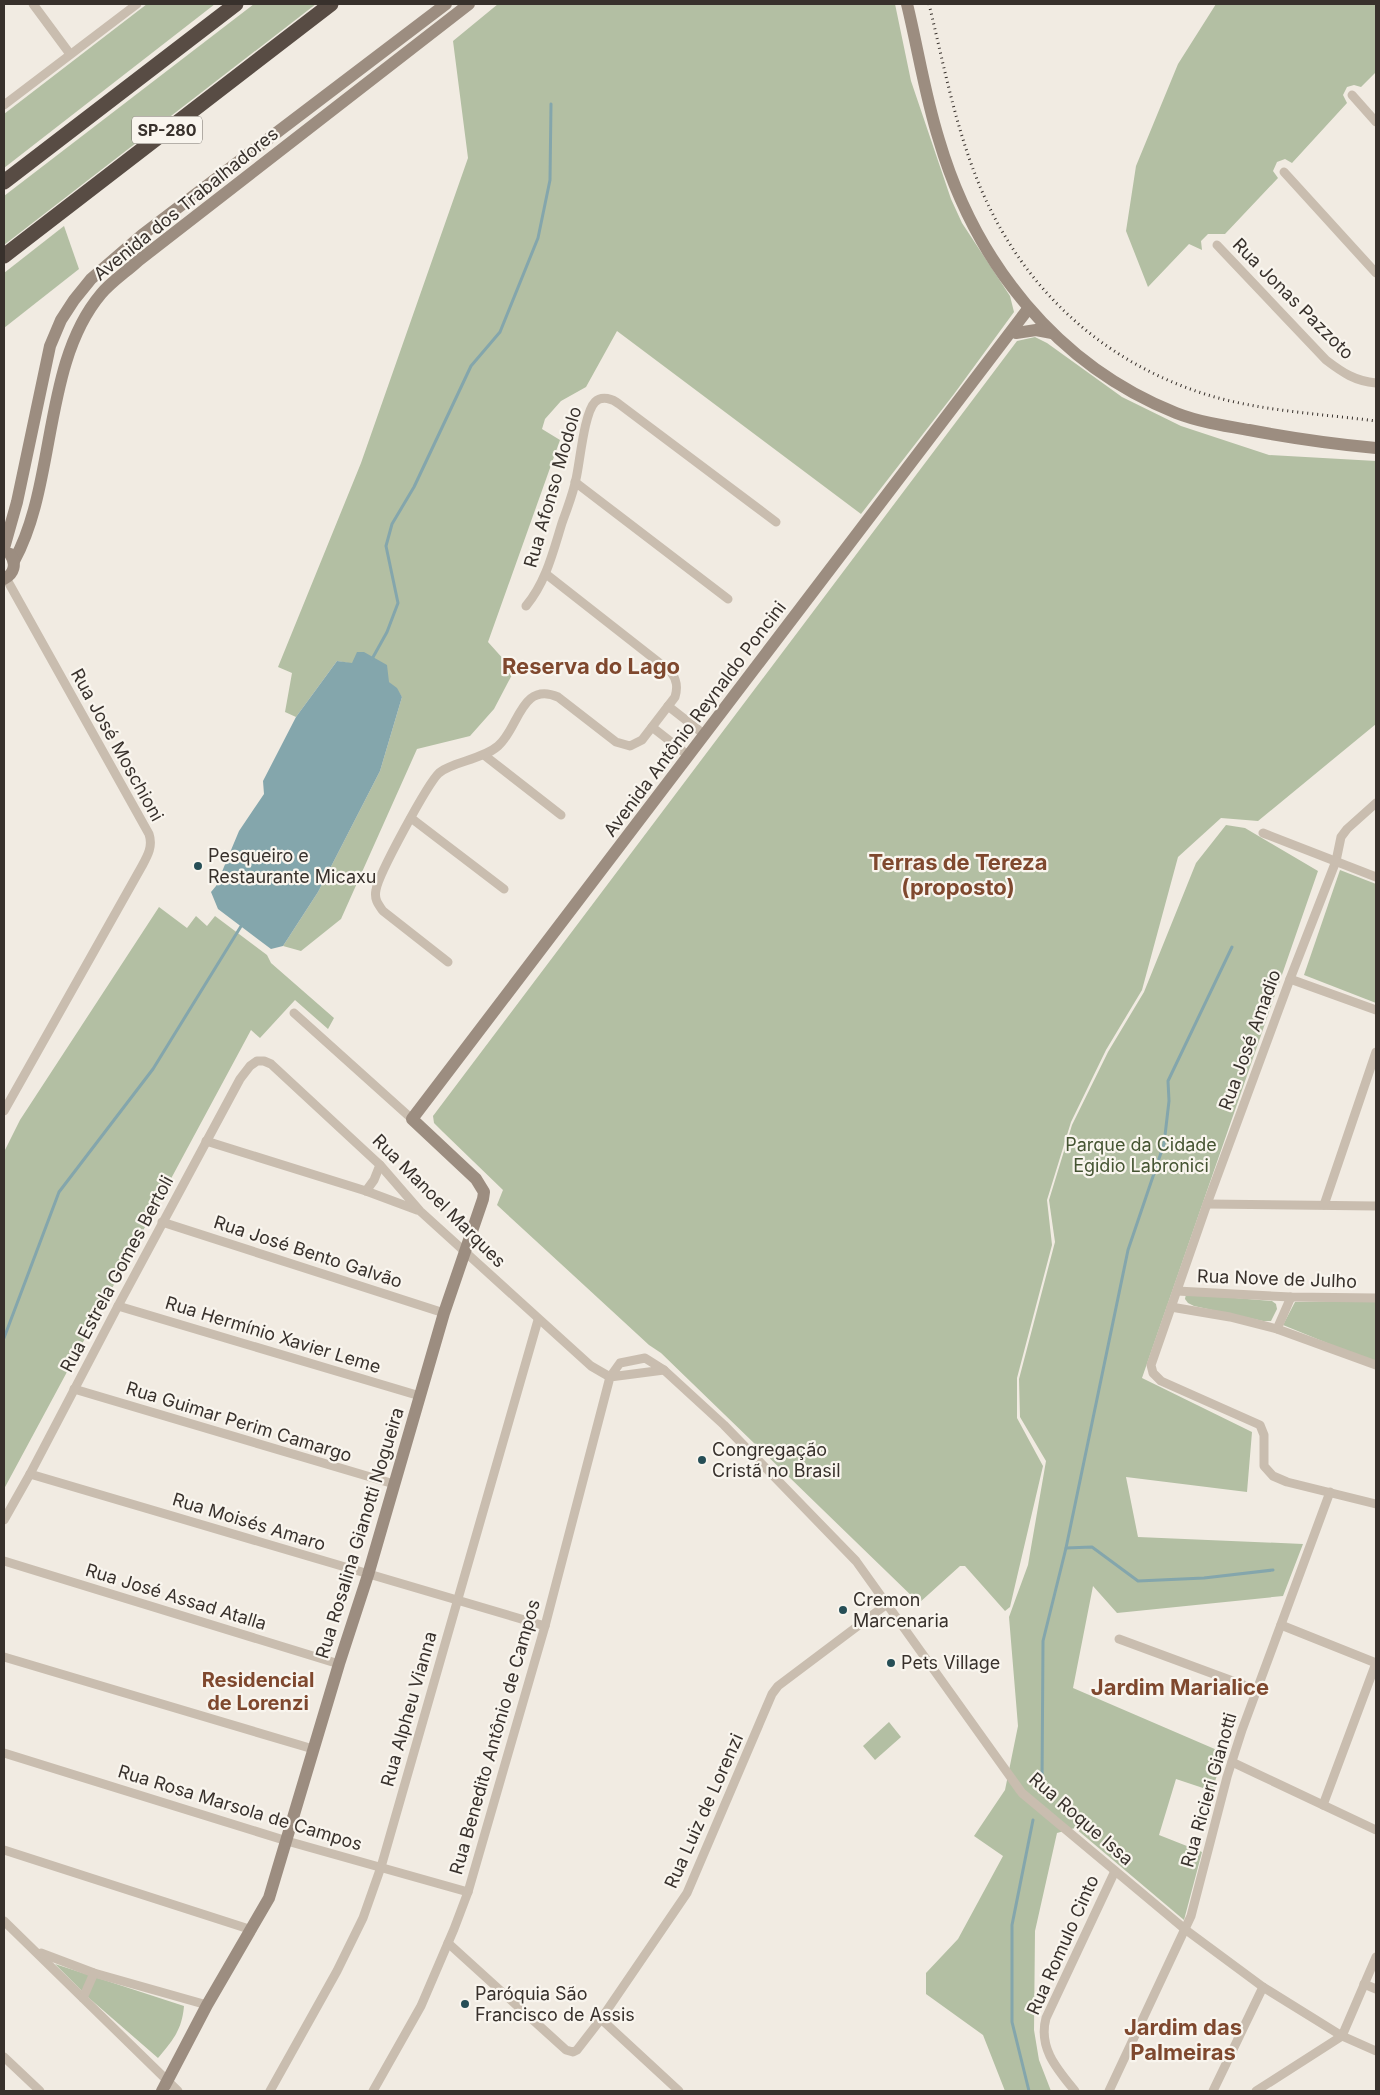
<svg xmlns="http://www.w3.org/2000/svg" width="1380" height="2095" font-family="Inter,sans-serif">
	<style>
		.green { fill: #b3bfa3 }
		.water { fill: #84a6ac }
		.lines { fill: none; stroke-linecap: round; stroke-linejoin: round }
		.stream { stroke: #84a6ac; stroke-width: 3 }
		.street { stroke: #c9bdaf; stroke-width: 9 }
		.secondary { stroke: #9c8d80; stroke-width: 12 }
		.highway { stroke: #584c44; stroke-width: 15 }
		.rail { stroke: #38312c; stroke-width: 3; stroke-dasharray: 1 4; stroke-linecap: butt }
		.poi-dot { fill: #264e56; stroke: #f9f5ee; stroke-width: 2 }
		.labels { text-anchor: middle; stroke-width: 4.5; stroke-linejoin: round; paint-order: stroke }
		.shield { fill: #f9f5ee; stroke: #726c66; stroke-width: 1 }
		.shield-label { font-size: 16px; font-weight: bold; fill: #38312c }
		.street-label { font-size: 18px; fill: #38312c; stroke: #f9f5ee }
		.poi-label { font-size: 18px; fill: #38312c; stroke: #f9f5ee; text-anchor: start }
		.park-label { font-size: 18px; fill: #455432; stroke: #f9f5ee }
		.quarter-label { font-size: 20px; font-weight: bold; fill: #7f482e; stroke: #f9f5ee }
		.district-label { font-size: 22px; font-weight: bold; fill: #7f482e; stroke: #f9f5ee }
	</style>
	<rect width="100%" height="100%" fill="#f1ebe2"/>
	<!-- green -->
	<g class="green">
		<path d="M147 4H215L4 168V114Z"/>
		<path d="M254 4H316L4 245V196Z"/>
		<path d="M498 4H895L911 81 951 199 962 223 1010 296 1014 312 954 394 861 514 617 331 586 387 561 401 545 419 542 429 560 440 488 642 514 671 494 709 470 736 417 749 341 919 301 951 283 946 318 892 380 771 402 697C390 677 360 664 337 661L296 717 285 712 292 673 278 667 361 463 468 158 453 41Z"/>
		<path d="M1216 4H1376V72L1361 87 1354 85 1347 87 1343 95 1347 103 1292 163 1285 159 1277 162 1273 171 1278 178 1225 234H1208L1201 241 1202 250 1189 244 1148 287 1126 231 1136 166 1178 64Z"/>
		<path d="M64 226 79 269 4 328V273Z"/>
		<path d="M1035 337 1047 343 1122 397 1181 426 1269 455 1376 461V724L1258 821 1221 818 1178 857 1142 990 1106 1050 1071 1122 1047 1200 1052 1245 1017 1378V1418L1043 1466 1010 1607 1005 1611 965 1566H960L919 1603 661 1353 649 1345 497 1205 503 1190 443 1132 434 1123 433 1116 1017 341Z"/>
		<path d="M1226 825 1245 828 1318 871 1142 1378 1252 1432 1247 1492 1126 1477 1138 1537 1303 1544 1283 1596 1117 1613 1093 1586 1073 1688 1224 1753 1212 1791 1176 1779 1159 1835 1202 1852 1184 1920 1075 1828 1057 1833 1035 1931 1034 2030 1039 2060 1051 2091H1005L983 2035 926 1994V1973L958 1939 1003 1856 974 1836 1005 1790 1018 1726 1009 1617 1028 1565 1046 1461 1020 1417 1019 1379 1055 1242 1049 1200 1072 1125 1108 1052 1144 992 1196 863Z"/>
		<path d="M1340 870 1376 884V1003L1304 975Z"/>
		<path d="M159 907 187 928 196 916 207 926 215 916 267 955 271 963 334 1018 328 1029 295 1000 260 1038 251 1030 4 1489V1152L20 1120Z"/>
		<path d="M1186 1294 1272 1301 1276 1304 1277 1309 1271 1321H1263L1194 1306 1188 1303 1185 1299Z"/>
		<path d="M1351 1301 1376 1302V1363L1283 1325 1295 1302Z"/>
		<path d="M889 1722 901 1737 875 1760 863 1746Z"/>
		<path d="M55 1964 184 2006C182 2030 173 2040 158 2058L89 1998Z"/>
	</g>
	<!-- water -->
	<path class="water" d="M357 652H364L387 665 389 682 397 688 402 697 380 771 318 892 283 946 271 949 218 909 211 892 216 886 239 831 264 794 263 781 296 717 337 661 352 663Z"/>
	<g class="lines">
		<!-- stream -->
		<g class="stream">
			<path d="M372 659 387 632 398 603 386 546 392 524 414 487 471 366 500 332 538 238 550 180 551 104"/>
			<path d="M4 1338 59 1192 153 1069 243 923"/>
			<path d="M1066 1548 1092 1547 1138 1581 1204 1578 1273 1570"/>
			<path d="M1042 1785 1043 1641 1066 1548 1128 1250 1164 1144 1169 1101 1168 1081 1232 947"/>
			<path d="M1029 2091 1012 2022V1925L1033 1820"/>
		</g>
		<!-- street -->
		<g class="street">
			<path d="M33 4 70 54"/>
			<path d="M1352 95 1376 122"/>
			<path d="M4 105 137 4"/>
			<path d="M1284 172 1376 273"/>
			<path d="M1217 245 1326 360C1343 373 1355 381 1376 383"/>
			<path d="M575 482 728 599"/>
			<path d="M526 606C546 582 553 552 562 523 567 509 573 494 576 479 580 462 584 413 595 402 602 395 613 399 619 404L776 522"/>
			<path d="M668 706 705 735"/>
			<path d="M652 727 689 756"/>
			<path d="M484 755 561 815"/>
			<path d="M1376 803 1347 829 1341 837 1336 861 1290 979 1207 1204 1151 1365 1153 1373 1161 1381 1260 1425 1264 1435V1466L1273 1476 1287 1482 1376 1504"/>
			<path d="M411 818 504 889"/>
			<path d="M1263 833 1376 877"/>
			<path d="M448 962 383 911C378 904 374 899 376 890 378 875 428 783 439 773 453 761 482 760 498 746 519 728 521 681 558 697L616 742 630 746 642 740 675 697C678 687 677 680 671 672L546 574"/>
			<path d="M1290 979 1376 1010"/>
			<path d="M294 1013 412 1119"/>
			<path d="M4 1111 142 866C148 855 153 846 149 834L6 578"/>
			<path d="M206 1141 366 1191 417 1210"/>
			<path d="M366 1191 374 1180 380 1165"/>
			<path d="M1207 1204 1376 1206"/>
			<path d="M1324 1205 1376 1052"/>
			<path d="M162 1222 444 1313"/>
			<path d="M1177 1291 1291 1297 1376 1298"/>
			<path d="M118 1306 420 1396"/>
			<path d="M1171 1307 1230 1317 1277 1329 1376 1365"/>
			<path d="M1277 1329 1291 1297"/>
			<path d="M664 1370 724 1425 856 1561 1022 1793 1186 1930 1263 1987 1342 2036 1376 2051"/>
			<path d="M74 1389 394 1484"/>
			<path d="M30 1474 545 1626"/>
			<path d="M4 1520 30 1474 118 1306 240 1079 250 1066 257 1061H264L271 1064 380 1165 420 1211 591 1366 610 1377"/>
			<path d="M4 1561 339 1664"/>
			<path d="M1281 1625 1376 1663"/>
			<path d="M1119 1639 1257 1690"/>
			<path d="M4 1657 313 1749"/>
			<path d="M4 1753 287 1841 468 1892"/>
			<path d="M1232 1762 1376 1830"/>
			<path d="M1323 1805 1376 1663"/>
			<path d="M4 1850 252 1930"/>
			<path d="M4 1921 178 2091"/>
			<path d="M448 1943 566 2050 573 2052 577 2050 601 2019 687 1893 772 1694 778 1686 887 1604"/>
			<path d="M41 1953 94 1973 207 2005"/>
			<path d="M1364 1984 1376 1989"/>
			<path d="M83 1998 94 1973"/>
			<path d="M601 2019 679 2091"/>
			<path d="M4 2057 40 2091"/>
			<path d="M270 2091 337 1971 363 1918 381 1867 538 1320"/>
			<path d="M373 2091 421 2006 454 1929 468 1892 545 1626 610 1377 620 1363 645 1358 664 1370 610 1377"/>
			<path d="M1075 2091C1057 2069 1038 2048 1046 2018L1115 1871"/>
			<path d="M1109 2091 1191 1916 1227 1777 1242 1730 1330 1492"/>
			<path d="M1213 2091 1263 1987"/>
			<path d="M1256 2091 1342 2036 1376 1957"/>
		</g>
		<!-- secondary -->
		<g class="secondary">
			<path d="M907 4C918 49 925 96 939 140 975 262 1056 365 1176 413 1199 422 1225 426 1249 430 1291 438 1333 444 1376 448"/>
			<path d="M1016 333 1036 330 1052 333"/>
			<path d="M4 548 17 502 50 346 61 320 74 300 91 279 142 235 446 4"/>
			<path d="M14 561C57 483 42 364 101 294 111 282 126 272 138 261L469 4"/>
			<path d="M4 579C14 574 17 564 10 554"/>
			<path d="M162 2091 207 2005 269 1898 339 1664 368 1575 444 1313 483 1199 484 1192 476 1179 412 1119 1028 309"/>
		</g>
		<!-- highway -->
		<g class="highway">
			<path d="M4 182 236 4"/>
			<path d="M4 256 331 4"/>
		</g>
		<!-- rail -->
		<path class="rail" d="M929 4C944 66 956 130 981 189 1024 290 1104 363 1208 395 1260 411 1323 414 1376 421"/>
	</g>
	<!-- markers -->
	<g class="poi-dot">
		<circle cx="198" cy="866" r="5"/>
		<circle cx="702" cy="1460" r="5"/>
		<circle cx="843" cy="1610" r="5"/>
		<circle cx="891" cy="1663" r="5"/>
		<circle cx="465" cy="2004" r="5"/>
	</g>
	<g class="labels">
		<!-- shield labels -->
		<rect class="shield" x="132" y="116.5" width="70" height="27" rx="4"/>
		<g class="shield-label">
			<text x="167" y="136">SP-280</text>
		</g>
		<!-- street labels -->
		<g class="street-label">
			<text transform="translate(186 204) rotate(-39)" y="6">Avenida dos Trabalhadores</text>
			<text transform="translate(1293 299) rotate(45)" y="6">Rua Jonas Pazzoto</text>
			<text transform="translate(553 487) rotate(-74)" y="6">Rua Afonso Modolo</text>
			<text transform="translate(695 719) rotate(-53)" y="6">Avenida Antônio Reynaldo Poncini</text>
			<text transform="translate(117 745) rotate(61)" y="6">Rua José Moschioni</text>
			<text transform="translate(1250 1040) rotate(-70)" y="6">Rua José Amadio</text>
			<text transform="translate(439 1201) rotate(45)" y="6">Rua Manoel Marques</text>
			<text transform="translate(308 1252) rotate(18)" y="6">Rua José Bento Galvão</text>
			<text transform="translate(117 1274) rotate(-62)" y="6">Rua Estrela Gomes Bertoli</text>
			<text transform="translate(1277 1279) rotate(2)" y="6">Rua Nove de Julho</text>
			<text transform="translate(273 1335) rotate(17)" y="6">Rua Hermínio Xavier Leme</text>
			<text transform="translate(239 1422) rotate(17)" y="6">Rua Guimar Perim Camargo</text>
			<text transform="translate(249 1522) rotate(17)" y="6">Rua Moisés Amaro</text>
			<text transform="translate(360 1533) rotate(-73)" y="6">Rua Rosalina Gianotti Nogueira</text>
			<text transform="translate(176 1597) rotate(17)" y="6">Rua José Assad Atalla</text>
			<text transform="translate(409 1709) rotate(-74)" y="6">Rua Alpheu Vianna</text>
			<text transform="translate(495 1737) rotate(-74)" y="6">Rua Benedito Antônio de Campos</text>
			<text transform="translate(1209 1790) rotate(-74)" y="6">Rua Ricieri Gianotti</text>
			<text transform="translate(240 1808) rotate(17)" y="6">Rua Rosa Marsola de Campos</text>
			<text transform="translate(704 1811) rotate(-66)" y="6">Rua Luiz de Lorenzi</text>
			<text transform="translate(1081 1819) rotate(41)" y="6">Rua Roque Issa</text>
			<text transform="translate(1063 1945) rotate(-66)" y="6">Rua Romulo Cinto</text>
		</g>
		<!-- poi labels -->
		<g class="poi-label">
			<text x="208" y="862">Pesqueiro e<tspan x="208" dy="21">Restaurante Micaxu</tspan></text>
			<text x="712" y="1456">Congregação<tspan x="712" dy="21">Cristã no Brasil</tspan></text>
			<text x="853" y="1606">Cremon<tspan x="853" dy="21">Marcenaria</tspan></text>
			<text x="901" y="1669">Pets Village</text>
			<text x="475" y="2000">Paróquia São<tspan x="475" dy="21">Francisco de Assis</tspan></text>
		</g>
		<!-- park labels -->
		<g class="park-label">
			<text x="1141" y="1151">Parque da Cidade<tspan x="1141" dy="21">Egidio Labronici</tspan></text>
		</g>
		<!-- quarter labels -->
		<g class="quarter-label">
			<text x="258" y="1687">Residencial<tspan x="258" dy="23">de Lorenzi</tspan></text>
		</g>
		<!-- district labels -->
		<g class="district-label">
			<text x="591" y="674">Reserva do Lago</text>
			<text x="958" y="870">Terras de Tereza<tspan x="958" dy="25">(proposto)</tspan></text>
			<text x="1180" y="1695">Jardim Marialice</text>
			<text x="1183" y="2035">Jardim das<tspan x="1183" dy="25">Palmeiras</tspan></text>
		</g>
	</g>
	<!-- border -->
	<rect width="1380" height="2095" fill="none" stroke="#38312c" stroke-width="10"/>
</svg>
